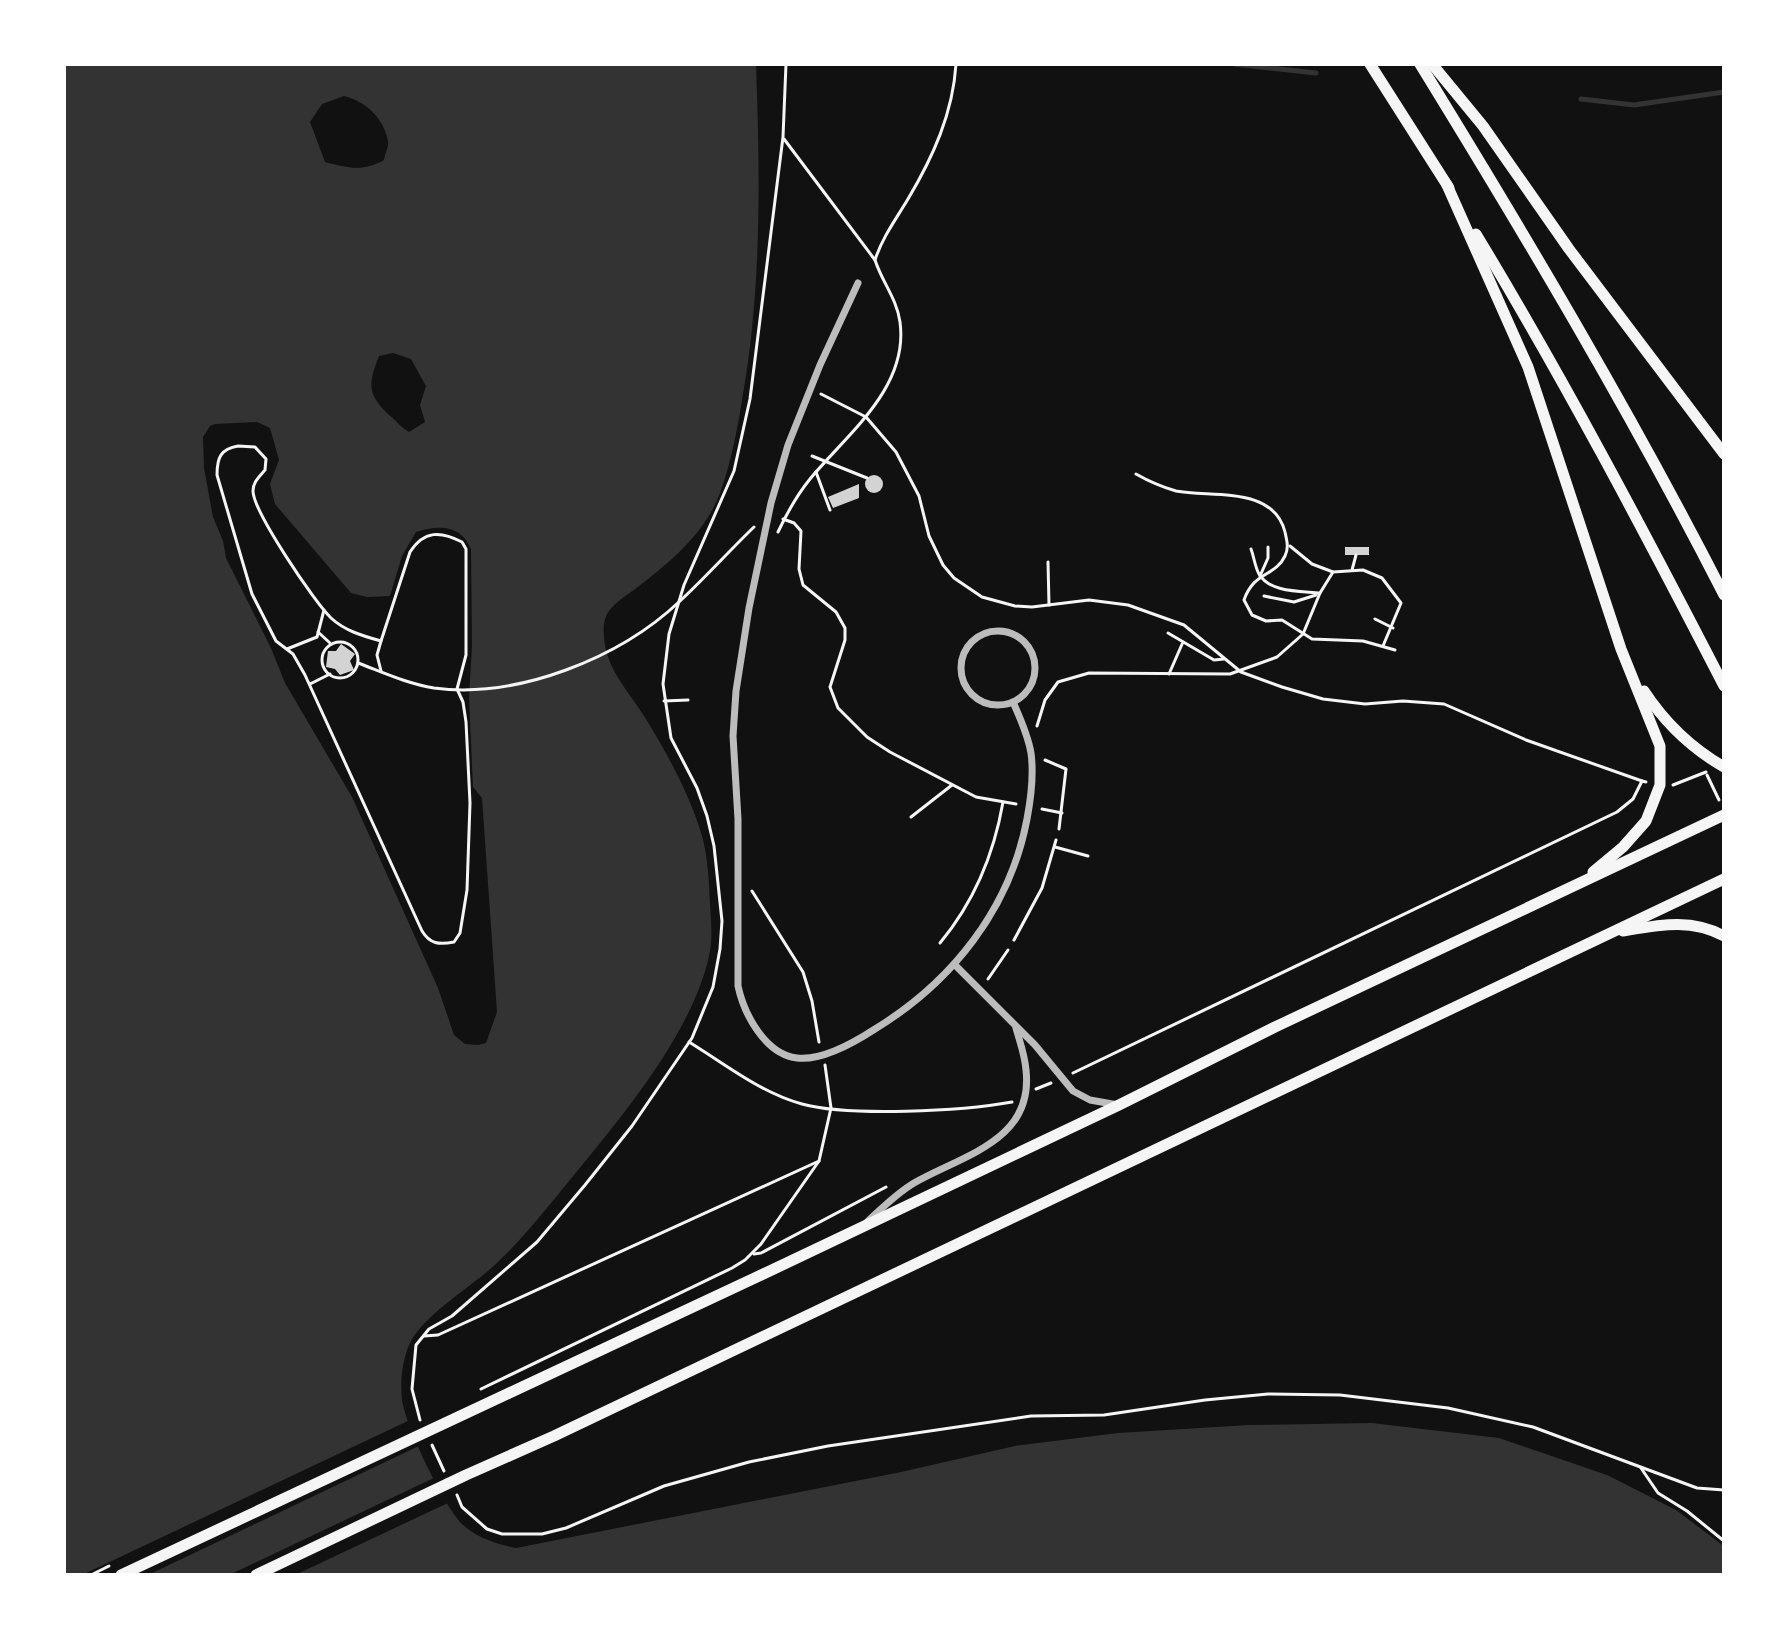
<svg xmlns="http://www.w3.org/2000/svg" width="1788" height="1639" font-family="Figtree,sans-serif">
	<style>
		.water { fill: #333; fill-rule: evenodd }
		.pier { fill: #111 }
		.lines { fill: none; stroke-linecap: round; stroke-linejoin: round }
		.stream { stroke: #333; stroke-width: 5 }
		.building { fill: #d3d3d3 }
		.path { stroke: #f5f5f5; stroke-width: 3 }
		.minor { stroke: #bcbcbc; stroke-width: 7 }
		.primary { stroke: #f5f5f5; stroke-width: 11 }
	</style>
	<rect width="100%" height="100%" fill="#111"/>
	<!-- water -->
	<path class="water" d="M64 64H756C760 176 762 289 742 400 737 431 731 463 720 493 705 532 675 558 643 583 632 592 617 600 609 611 604 618 603 627 604 636 605 668 630 693 646 719 668 755 690 795 702 836 708 857 709 882 710 904 711 921 713 939 709 956 692 1033 623 1115 574 1175 550 1204 527 1234 500 1260 475 1285 427 1312 411 1341 402 1359 400 1381 402 1400 406 1427 443 1504 462 1524 477 1538 496 1544 516 1548L901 1472 1015 1446 1118 1433 1249 1425 1372 1423 1499 1438 1607 1475 1676 1510 1721 1544 1724 1547V1575H64ZM344 96C365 101 384 118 388 141 389 146 385 154 384 160 363 172 348 168 325 162L310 122 322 104ZM393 353 411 359 426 386 420 405 425 422 409 432C400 427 397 421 389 415 367 394 368 384 379 356ZM257 422 270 428 279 460 270 484 275 504 351 593 367 597 390 596 402 556 416 532C437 525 462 524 471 550L472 645 469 698 473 787 482 798 497 1012 486 1043 478 1045 465 1044 454 1035 438 988 352 797 285 683 271 648 226 558 223 541 213 517 204 468 203 437 210 426 215 424Z"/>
	<!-- pier -->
	<g class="pier">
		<path d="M412 1419 423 1444 148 1575H82Z"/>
		<path d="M438 1476 450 1502 295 1575H229Z"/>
	</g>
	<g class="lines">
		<!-- stream -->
		<g class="stream">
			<path d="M1234 64 1316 73"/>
			<path d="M1581 99 1634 105 1724 92"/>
		</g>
	</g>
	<!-- building -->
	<g class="building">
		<circle cx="874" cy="484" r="9"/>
		<path d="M859 484V498L833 508 828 497Z"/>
		<rect x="1345" y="547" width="24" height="8"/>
		<path d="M341 644 355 654 350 661 354 670 340 675 335 669 326 667 328 651H336Z"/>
	</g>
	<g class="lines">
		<!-- path -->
		<g class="path">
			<path d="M875 260C882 238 896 219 908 199 933 157 953 113 956 64"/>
			<path d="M821 394 866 417 896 452 919 496 929 536 943 565 954 578 982 597 1015 606 1032 607 1089 600 1128 605 1184 625 1241 672 1282 687 1323 699 1365 704 1403 701 1444 704 1526 740 1642 781"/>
			<path d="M238 446 255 447 266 459 265 470C259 477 253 482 253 491 253 511 315 603 331 618 345 631 363 636 381 641L410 552C424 530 441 531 462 542L466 549V655L457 689 463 702 466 722 470 803 467 890 460 933 454 942C439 945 430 944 422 931L305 675 293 654 276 641 252 594 217 475C217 457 221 449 238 446Z"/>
			<path d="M812 456 867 478"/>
			<path d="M816 472 830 510"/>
			<path d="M1136 474C1150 482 1162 487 1176 491 1211 498 1273 485 1285 532 1287 541 1289 548 1285 556 1275 577 1254 571 1244 600L1252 615 1266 621 1282 620 1312 639 1363 641 1395 650"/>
			<path d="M783 519 794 523 801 531 799 569 803 585 836 612 845 628V640L830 687 838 708 867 737 890 752 976 797 1016 804"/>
			<path d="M778 532C787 513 797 495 810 479 847 434 909 388 900 322 897 299 882 282 875 260L784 139"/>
			<path d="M1290 546 1312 564 1333 572 1363 570 1382 578 1401 603 1383 646"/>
			<path d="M1251 549C1254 557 1255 567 1259 574 1270 593 1301 591 1320 593"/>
			<path d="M1048 562 1049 605"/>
			<path d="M1352 570 1356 555"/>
			<path d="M1260 576 1268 558V547"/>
			<path d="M1264 596 1294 602 1316 595"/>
			<path d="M1375 619 1393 628"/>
			<path d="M318 632 330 643"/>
			<path d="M1168 633 1214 660 1224 659"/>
			<circle cx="340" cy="660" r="18"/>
			<path d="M287 649 317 637 324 610"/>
			<path d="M358 663C382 672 408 684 434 688 518 699 620 658 680 601 706 577 729 551 754 527"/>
			<path d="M381 671 377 655 381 641"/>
			<path d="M1169 674 1183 642"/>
			<path d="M310 684 330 674"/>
			<path d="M664 701 688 700"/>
			<path d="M1037 726 1045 700 1058 682 1089 673 1230 674 1277 657 1303 634 1320 593 1333 572"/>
			<path d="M1045 760 1066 769 1059 829"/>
			<path d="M1707 775 1719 800"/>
			<path d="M1673 785 1706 772"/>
			<path d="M1042 809 1062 813"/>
			<path d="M911 817 952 785"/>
			<path d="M1055 847 1088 856"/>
			<path d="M752 891 803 972 812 1001 819 1042"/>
			<path d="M1014 940 1042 888 1056 840"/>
			<path d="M940 943C974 902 994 854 1003 802"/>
			<path d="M988 979 1008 950"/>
			<path d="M689 1042C725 1064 761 1093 802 1104 850 1117 962 1111 1012 1102"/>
			<path d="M1073 1073 1617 812 1633 799 1642 781 1646 782"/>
			<path d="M1036 1089 1051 1083"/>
			<path d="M754 1254 761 1253 886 1187"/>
			<path d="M424 1336 438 1335 819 1161"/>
			<path d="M481 1389 732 1268 745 1260 761 1244 819 1161 831 1108 825 1065"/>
			<path d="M420 1420 412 1389 416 1345 429 1329 452 1316 537 1242 585 1185 632 1126 692 1038 713 987 720 949 722 921 714 846 707 816 697 788 671 738 663 684 669 634 684 585 734 471 750 399 783 137 786 64"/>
			<path d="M432 1445 444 1471"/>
			<path d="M1641 1468 1658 1493 1687 1511 1724 1541"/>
			<path d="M457 1495 462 1507 487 1529 502 1534H542L566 1528 664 1486 749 1462 828 1446 1031 1416 1104 1415 1205 1400 1268 1394 1340 1395 1448 1408 1533 1427 1697 1488 1724 1490"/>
			<path d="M91 1575 109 1566"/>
		</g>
		<!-- minor -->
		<g class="minor">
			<path d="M858 283 820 365 788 445 771 503 749 608 736 691 733 736 738 819V986C744 1014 765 1054 797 1058 822 1061 855 1042 875 1029 952 982 1010 909 1027 819 1031 798 1034 775 1031 753 1028 735 1020 718 1013 702"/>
			<circle cx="998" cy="668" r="37"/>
			<path d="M955 965 1035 1045 1073 1091 1090 1100 1118 1105"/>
			<path d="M867 1222C882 1208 897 1193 914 1183 963 1155 1034 1141 1026 1070 1025 1056 1020 1042 1016 1028"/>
		</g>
		<!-- primary -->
		<g class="primary">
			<path d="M1370 64 1449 188"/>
			<path d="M1420 64C1527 238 1631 413 1724 595"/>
			<path d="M1432 64 1483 126 1569 249 1724 454"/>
			<path d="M1447 185 1528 367 1621 649 1660 746V785L1646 821 1623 847 1593 872"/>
			<path d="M1476 234C1565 381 1645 533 1724 686"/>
			<path d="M1644 691C1665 723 1691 748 1724 767"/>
			<path d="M1623 931C1659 925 1691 918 1724 936"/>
			<path d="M121 1575 776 1268 1119 1105 1275 1027 1724 815"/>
			<path d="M256 1575 466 1475 554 1436 1724 879"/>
		</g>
	</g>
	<!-- border -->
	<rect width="1788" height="1639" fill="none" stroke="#ffffff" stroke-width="132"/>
</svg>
